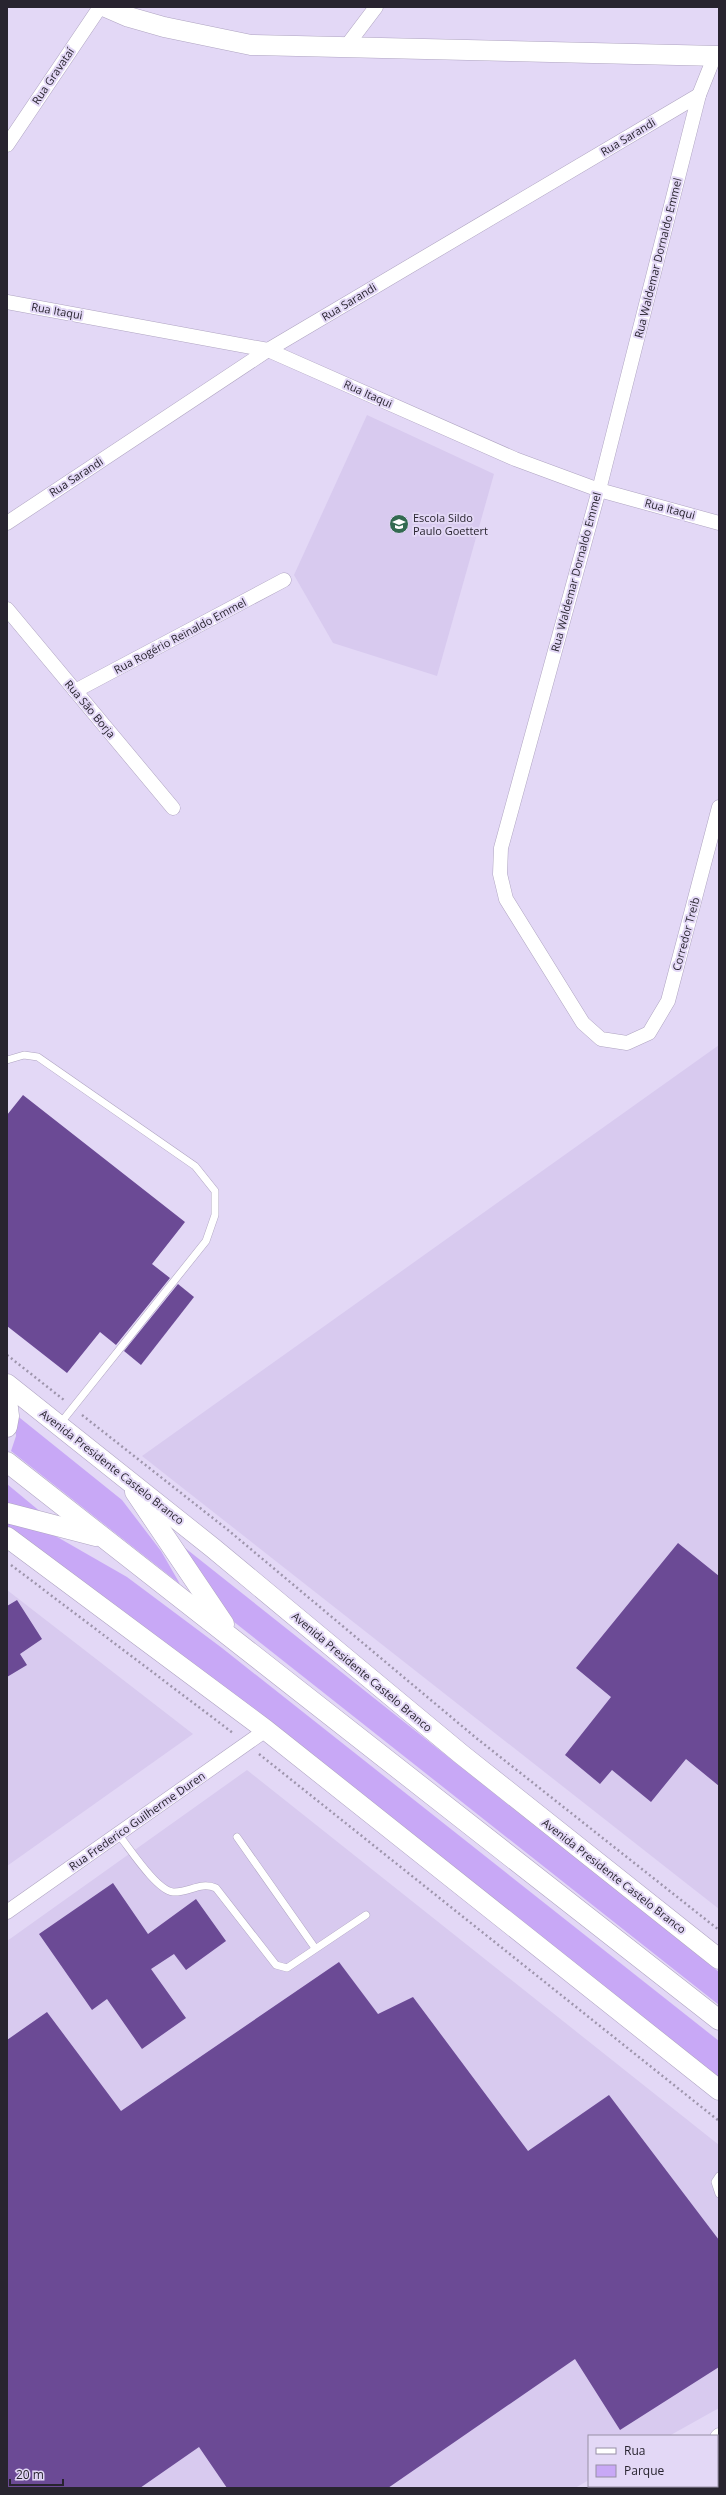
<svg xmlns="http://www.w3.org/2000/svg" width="726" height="2495" font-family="'Open Sans',sans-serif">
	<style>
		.built { fill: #d8caef }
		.green { fill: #c8a8f6 }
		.building { fill: #6b4a95 }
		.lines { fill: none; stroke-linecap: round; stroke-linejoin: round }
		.lane-casing { stroke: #afa4c1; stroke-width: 8 }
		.street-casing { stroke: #afa4c1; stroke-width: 15 }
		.secondary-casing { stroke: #afa4c1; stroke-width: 21 }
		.path { stroke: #9e95ac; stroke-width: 2.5; stroke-dasharray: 2 3; stroke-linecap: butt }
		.lane { stroke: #fff; stroke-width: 7 }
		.street { stroke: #fff; stroke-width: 14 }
		.secondary { stroke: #fff; stroke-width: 20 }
		.labels { text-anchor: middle; stroke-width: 4; stroke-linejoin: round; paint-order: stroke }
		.street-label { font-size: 11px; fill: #28242f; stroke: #e3d8f6 }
		.poi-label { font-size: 11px; fill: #28242f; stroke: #e3d8f6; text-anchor: start }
	</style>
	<rect width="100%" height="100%" fill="#e3d8f6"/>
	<!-- built -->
	<g class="built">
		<path d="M367 415 494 474 437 676 333 643 294 575Z"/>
		<path d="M719 1045V1909L142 1456Z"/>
		<path d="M7 1590 193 1734 7 1866Z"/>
		<path d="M247 1770 719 2145V2408L669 2436H589V2480L575 2488H7V1941Z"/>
	</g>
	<!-- green -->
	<g class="green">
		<path d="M15 1414 122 1500 161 1551 180 1584 11 1451 16 1436Z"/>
		<path d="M7 1484 48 1518 7 1505Z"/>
		<path d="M7 1522 52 1534 127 1577 222 1648 719 2041V2082L7 1529Z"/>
		<path d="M170 1536 719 1972V2005L224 1614Z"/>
	</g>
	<!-- building -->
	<g class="building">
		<path d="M23 1095 185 1222 152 1264 170 1278 116 1345 100 1332 67 1373 7 1326V1115Z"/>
		<path d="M178 1284 194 1297 141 1365 124 1351Z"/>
		<path d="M678 1543 719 1576V1786L686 1759 651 1802 612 1770 600 1784 565 1755 611 1697 576 1668Z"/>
		<path d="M17 1600 42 1639 20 1654 27 1665 7 1677V1606Z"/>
		<path d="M113 1883 148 1934 196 1899 226 1941 186 1970 174 1954 151 1969 186 2018 142 2049 107 1999 92 2010 39 1934Z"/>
		<path d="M339 1962 378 2014 413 1997 528 2151 609 2095 719 2240V2367L620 2430 575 2359 388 2488H227L199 2447 140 2488H7V2040L47 2012 121 2111Z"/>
	</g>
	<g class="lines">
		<!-- lane casing -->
		<g class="lane-casing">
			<g id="lane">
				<path d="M7 1060 24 1055 38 1057 195 1166 215 1191V1215L206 1241 59 1425"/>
				<path d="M118 1834C129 1847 156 1890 173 1892 189 1893 200 1881 216 1888L276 1965 287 1968 366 1915"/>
				<path d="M237 1837 315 1948"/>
				<path d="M719 2176 715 2182 719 2194"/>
			</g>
		</g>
		<!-- street casing -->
		<g class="street-casing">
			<g id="street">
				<path d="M345 48 376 7"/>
				<path d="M715 55 699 95 599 490 501 848 500 874 506 899 583 1023 601 1039 627 1043 649 1033 668 1001 719 807"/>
				<path d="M7 145 100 7"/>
				<path d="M7 302 268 350 515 459 599 490 719 523"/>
				<path d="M7 523 268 350 699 95"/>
				<path d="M7 609 173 808"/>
				<path d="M75 691 284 580"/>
				<path d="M7 1912 266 1730"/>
				<path d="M717 2437 719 2435"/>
				<path d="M622 2488 626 2486"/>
			</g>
		</g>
		<!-- secondary casing -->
		<g class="secondary-casing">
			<g id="secondary">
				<path d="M106 7 129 17 164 27 251 45 719 56"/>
				<path d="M7 1384 213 1548 461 1754 719 1959"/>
				<path d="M7 1400 9 1416 7 1427"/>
				<path d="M7 1462 719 2020"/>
				<path d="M135 1492 224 1624"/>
				<path d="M7 1513 96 1536"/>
				<path d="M7 1537 266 1730 719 2090"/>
			</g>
		</g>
		<!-- path -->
		<g class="path">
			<path d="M7 1355 64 1400"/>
			<path d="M82 1415 228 1530 475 1737 719 1930"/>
			<path d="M11 1565 233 1733"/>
			<path d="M259 1754 719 2121"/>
		</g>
		<!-- lane -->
		<use href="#lane" class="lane"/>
		<!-- street -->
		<use href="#street" class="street"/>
		<!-- secondary -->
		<use href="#secondary" class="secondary"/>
	</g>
	<!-- icons -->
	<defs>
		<g id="school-disc" transform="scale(1)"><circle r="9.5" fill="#336a51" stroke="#e3d8f6"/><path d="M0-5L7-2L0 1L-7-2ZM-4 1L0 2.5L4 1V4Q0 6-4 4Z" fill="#fff"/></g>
	</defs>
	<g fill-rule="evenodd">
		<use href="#school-disc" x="399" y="524"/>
	</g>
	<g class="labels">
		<!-- street labels -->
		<g class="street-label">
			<text transform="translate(53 76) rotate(-56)" y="4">Rua Gravataí</text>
			<text transform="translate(628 137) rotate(-31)" y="4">Rua Sarandi</text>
			<text transform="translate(658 258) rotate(-76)" y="4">Rua Waldemar Dornaldo Emmel</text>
			<text transform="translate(349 302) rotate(-31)" y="4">Rua Sarandi</text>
			<text transform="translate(57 311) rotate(10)" y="4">Rua Itaqui</text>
			<text transform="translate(368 394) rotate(24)" y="4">Rua Itaqui</text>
			<text transform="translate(76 477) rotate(-33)" y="4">Rua Sarandi</text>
			<text transform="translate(670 509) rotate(15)" y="4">Rua Itaqui</text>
			<text transform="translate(576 572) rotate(-75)" y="4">Rua Waldemar Dornaldo Emmel</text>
			<text transform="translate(180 636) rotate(-28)" y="4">Rua Rogério Reinaldo Emmel</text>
			<text transform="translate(90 709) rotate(50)" y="4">Rua São Borja</text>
			<text transform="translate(686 934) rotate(-75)" y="4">Corredor Treib</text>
			<text transform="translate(112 1467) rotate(38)" y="4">Avenida Presidente Castelo Branco</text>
			<text transform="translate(362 1672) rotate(40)" y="4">Avenida Presidente Castelo Branco</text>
			<text transform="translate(137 1821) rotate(-35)" y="4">Rua Frederico Guilherme Duren</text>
			<text transform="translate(614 1876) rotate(38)" y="4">Avenida Presidente Castelo Branco</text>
		</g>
		<!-- poi labels -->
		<g class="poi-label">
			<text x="413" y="522">Escola Sildo<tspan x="413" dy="13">Paulo Goettert</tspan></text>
		</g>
	</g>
	<!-- border -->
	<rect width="726" height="2495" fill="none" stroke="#28242f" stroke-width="16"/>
	<!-- legend -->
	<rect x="588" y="2435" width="130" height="52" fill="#e3d8f6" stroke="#9890a6"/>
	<rect x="596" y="2448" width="20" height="6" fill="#ffffff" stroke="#9890a6"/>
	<text x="624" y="2455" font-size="12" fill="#28242f">Rua</text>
	<rect x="596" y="2465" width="20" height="12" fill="#c8a8f6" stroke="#9890a6"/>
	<text x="624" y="2475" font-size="12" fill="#28242f">Parque</text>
	<!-- scale -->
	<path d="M10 2479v6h53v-6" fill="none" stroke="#28242f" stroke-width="2"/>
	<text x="16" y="2479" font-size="12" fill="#28242f" stroke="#e3d8f6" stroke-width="3" paint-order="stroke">20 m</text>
</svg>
